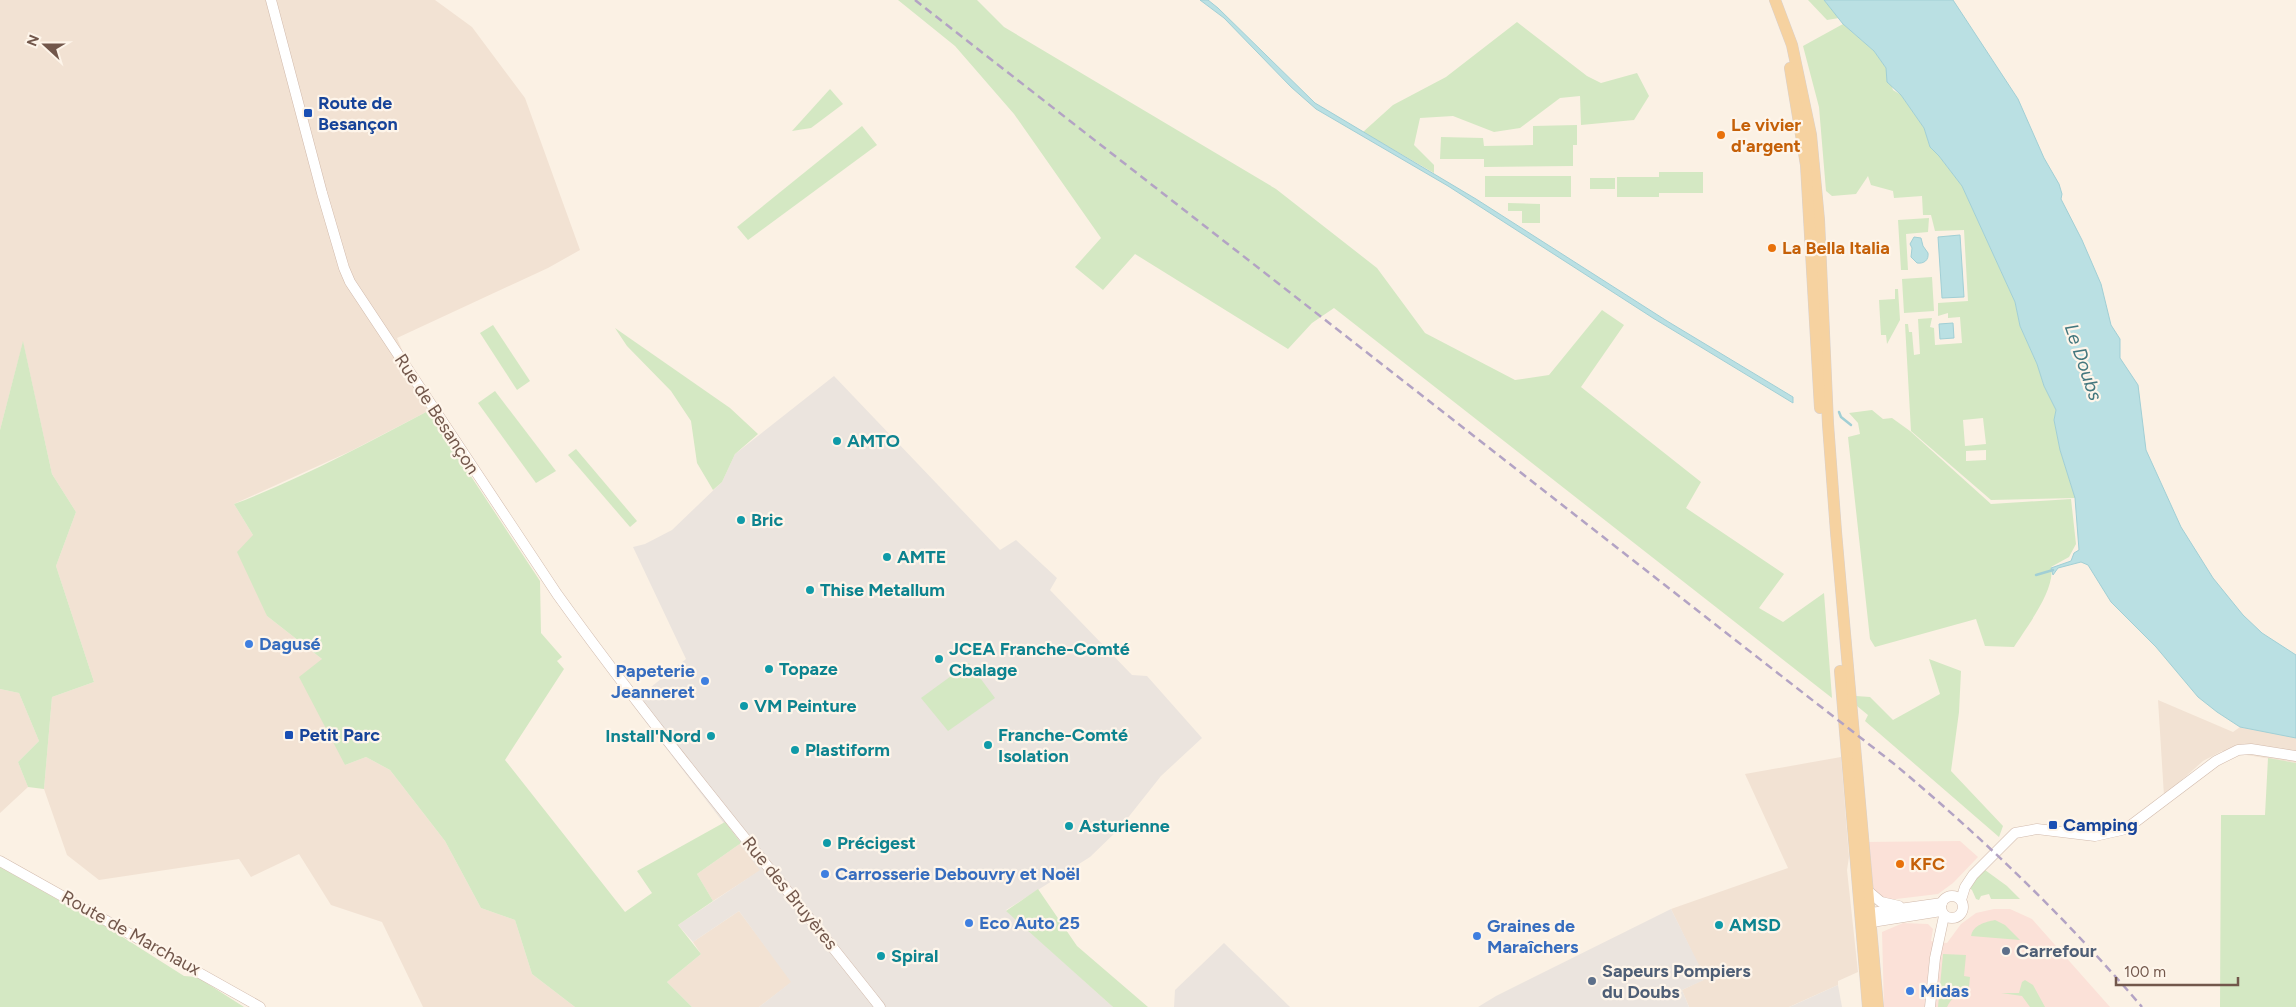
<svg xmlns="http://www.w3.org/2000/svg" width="2296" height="1007" font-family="Figtree,sans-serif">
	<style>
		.residential { fill: #f2e2d3 }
		.commercial { fill: #fbe1d8 }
		.industrial { fill: #ebe4de }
		.green { fill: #d4e8c3; fill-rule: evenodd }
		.water { fill: #bae0e3; stroke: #a1cfd5 }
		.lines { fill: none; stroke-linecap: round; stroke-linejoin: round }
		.stream { stroke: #a1cfd5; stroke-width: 2.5 }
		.secondary-casing { stroke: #d1baac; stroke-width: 11 }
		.primary-casing { stroke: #d8d0cd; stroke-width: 12 }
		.secondary { stroke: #fff; stroke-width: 10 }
		.primary { stroke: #f6d2a0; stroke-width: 11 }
		.rail { stroke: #b3a3c4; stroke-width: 2.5; stroke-dasharray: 8 5; stroke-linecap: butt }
		.transit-dot { fill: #1a4fb4; stroke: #fef5ea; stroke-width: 2 }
		.food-dot { fill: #e8710a; stroke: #fef5ea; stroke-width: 2 }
		.culture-dot { fill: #0f9aa8; stroke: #fef5ea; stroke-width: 2 }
		.shop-dot { fill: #3f7fe0; stroke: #fef5ea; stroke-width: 2 }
		.service-dot { fill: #5c6f8a; stroke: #fef5ea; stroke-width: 2 }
		.labels { text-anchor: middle; stroke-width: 4.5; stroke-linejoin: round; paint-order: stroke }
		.transit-label { font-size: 18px; font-weight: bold; fill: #164399; stroke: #fef5ea; text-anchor: start }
		.food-label { font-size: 18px; font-weight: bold; fill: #c56008; stroke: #fef5ea; text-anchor: start }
		.street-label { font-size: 18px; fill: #72574b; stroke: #fef5ea }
		.culture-label { font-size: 18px; font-weight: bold; fill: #0d838f; stroke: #fef5ea; text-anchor: start }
		.shop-label { font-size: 18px; font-weight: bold; fill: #366cbe; stroke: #fef5ea; text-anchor: start }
		.service-label { font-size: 18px; font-weight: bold; fill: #4e5e75; stroke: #fef5ea; text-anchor: start }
		.water-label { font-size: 19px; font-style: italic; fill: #43777e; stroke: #fef5ea }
	</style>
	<rect width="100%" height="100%" fill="#fbf1e4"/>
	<!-- residential -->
	<g class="residential">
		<path d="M0 0H435L472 27 525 98 580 250 548 268 397 338 428 411 351 451 234 504 253 535 267 616 322 659 345 765 366 757 390 770 445 841 481 908 515 920 532 974 575 1007H423L382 922 331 905 299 854 251 877 239 859 99 880 67 855 44 789 52 697 94 682 56 566 76 512 52 474 23 342 0 430Z"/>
		<path d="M0 689 19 693 39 741 18 762 28 787 0 813Z"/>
		<path d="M2158 700 2233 732 2240 727 2296 738V763L2222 751 2203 761 2164 796Z"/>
		<path d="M1841 757 1849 857 1847 870 1858 972 1838 981V985L1789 1007H1689L1682 990 1705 979 1671 909 1788 868 1745 774Z"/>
		<path d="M741 843 761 870 713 901 697 874Z"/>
		<path d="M739 911 792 982 759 1007H692L667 982 701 954 693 942Z"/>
	</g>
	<!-- commercial -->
	<g class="commercial">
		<path d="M1960 841 1978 857 1953 883 1938 894 1888 900 1875 893 1870 883 1865 842Z"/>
		<path d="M1994 909H2010L2032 919 2110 1007H1884L1882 932 1903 923 1928 924 1933 929 1931 941 1947 943 1961 924 1976 913Z"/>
	</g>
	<!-- industrial -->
	<g class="industrial">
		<path d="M834 376 1000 550 1016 540 1057 578 1050 590 1132 675 1147 676 1202 738 1161 776 1119 829 1090 857 1006 910 1113 1007H759L791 982 739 911 693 942 678 925 760 870 631 703 686 659 633 547 645 544 672 530 722 482 735 454Z"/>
		<path d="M1671 909 1706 979 1682 990 1689 1007H1478L1496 996Z"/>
		<path d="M1224 943 1290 1007H1174L1175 990Z"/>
		<path d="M1838 985 1842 1007H1789L1794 1005Z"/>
	</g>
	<!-- green -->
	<g class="green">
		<path d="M898 0H977L1004 27 1276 189 1377 268 1425 333 1515 380 1549 375 1602 310 1624 325 1581 387 1701 482 1686 508 1784 574 1759 608 1783 622 1824 593 1832 698 1334 308 1312 323 1288 349 1135 254 1103 290 1075 267 1101 238 1014 114 955 46Z"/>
		<path d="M1808 0H1824L1839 18 1827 20Z"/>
		<path d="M1517 22 1587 76 1601 83 1637 73 1649 96 1634 120 1581 125 1580 96 1560 98 1520 128 1494 132 1453 116 1420 118 1414 145 1434 165V173L1363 132 1393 105 1446 77Z"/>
		<path d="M1843 24 1874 51 1886 68 1893 90 1901 95 1924 128 1930 147 1939 156 1962 186 2015 302 2020 326 2037 364 2044 386 2056 410 2054 420 2060 450 2075 498 1991 500 1911 431 1905 324H1908L1909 332H1912L1914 355 1920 354 1918 319 1932 318 1930 327 1934 328 1935 345 1962 343 1960 317 1948 318V313L1938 316V303L1968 301 1964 230 1935 231 1931 215H1923L1922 196 1894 198 1893 191 1871 185 1868 176 1856 194 1832 196 1826 191 1819 107 1803 46ZM1983 418 1986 444 1965 446 1963 420ZM1986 450V460L1966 461V451Z"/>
		<path d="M830 89 843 104 811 128 792 131Z"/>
		<path d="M1577 125V145H1573V166L1484 167V159H1440L1441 137 1483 138 1484 146 1533 145V126Z"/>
		<path d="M862 126 877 145 748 240 737 227Z"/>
		<path d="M1659 172H1703V193H1659V197H1617V177H1659Z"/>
		<rect x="1485" y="176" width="86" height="21"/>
		<rect x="1590" y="178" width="25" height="11"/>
		<path d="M1508 203 1540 204V223H1522V211H1508Z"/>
		<path d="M1929 218 1928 232 1906 234 1908 270H1901L1898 220Z"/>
		<path d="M1932 277 1934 311 1904 313 1902 279Z"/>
		<path d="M1895 289H1898L1900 320 1887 344 1886 335H1881L1879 300 1895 299Z"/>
		<path d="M493 325 530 381 517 390 480 333Z"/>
		<path d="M615 328 730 408 758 434 735 454 722 482 713 490 697 463 691 421 671 391 627 346Z"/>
		<path d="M23 341 52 474 76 512 56 566 94 682 52 697 44 789 28 787 18 762 39 741 19 693 0 689V430Z"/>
		<path d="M495 391 556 471 536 483 478 403Z"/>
		<path d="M1872 410 1883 419 1892 418 1910 431 1991 504 2071 499 2076 544 2069 557 2051 567C2056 589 2026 628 2014 647L1985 646 1976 619 1875 647 1870 639 1848 437 1860 434 1858 423 1849 413Z"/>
		<path d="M428 411 540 581 541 633 562 657 557 661 564 669 505 760 625 912 652 893 637 871 725 822 741 843 697 874 713 901 678 925 701 954 667 982 692 1007H575L532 974 515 920 481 908 445 841 390 770 366 757 345 765 299 677 322 659 267 616 237 552 253 535 234 504C301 479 365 444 428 411Z"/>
		<path d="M576 449 637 521 630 527 568 455Z"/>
		<path d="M1929 659 1961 671 1959 712 1951 771 2003 826 1999 837 1865 721 1868 715 1857 706 1856 696 1870 697 1893 720 1940 694Z"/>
		<path d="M969 663 995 698 948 731 921 698Z"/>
		<path d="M2268 758 2296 763V1007H2220L2221 815H2265Z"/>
		<path d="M0 867 110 929 184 976 197 977 244 1007H0Z"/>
		<path d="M1985 870 2007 886 2020 899H1991L1989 894 1981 896 1979 900 1976 899 1972 890 1968 887Z"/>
		<path d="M1038 889 1077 946 1148 1007H1113L1006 911Z"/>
		<path d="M1995 920 2005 925 2020 940 1971 936C1973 925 1985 922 1995 920Z"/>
		<path d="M1943 954 1966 955 1964 976 1970 977 1968 996C1957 994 1952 997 1947 1007H1938Z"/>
		<path d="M2025 980 2033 985 2045 1007H2030L2022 996 2001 993H2019L2022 982Z"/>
	</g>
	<!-- water -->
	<g class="water">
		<path d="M1200 0H1208L1218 8 1315 103 1476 199 1667 321 1793 397V403L1653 318 1448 186 1316 109 1291 87 1224 18Z"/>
		<path d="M1824 0H1953L2018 99 2044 158 2059 184 2062 194 2061 199 2082 240 2101 284 2111 325 2120 339V358L2138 385 2146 450 2181 527 2213 578 2243 615 2262 633 2296 655V738L2240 727 2217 712 2198 697 2156 647 2111 602 2088 565 2081 562 2058 568 2053 575 2051 568 2071 561 2074 553 2079 550 2075 498 2060 450 2054 420 2056 410 2044 386 2037 364 2020 326 2015 302 1962 186 1939 156 1930 147 1924 128 1901 95 1887 82 1886 68 1874 51 1843 24Z"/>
		<path d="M1960 235 1964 297 1942 298 1938 237Z"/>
		<path d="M1914 237 1921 238 1923 246 1928 253C1929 260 1924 264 1917 263L1911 257 1912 248 1910 244Z"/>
		<path d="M1953 323 1954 338 1940 339 1939 324Z"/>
	</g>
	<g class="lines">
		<!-- stream -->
		<g class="stream">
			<path d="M1839 412 1841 417 1851 425"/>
			<path d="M2036 575 2053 570"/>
		</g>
		<!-- secondary casing -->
		<g class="secondary-casing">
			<g id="secondary">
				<path d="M271 0 322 193 344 268 350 282 557 594C659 736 772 870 880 1007"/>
				<path d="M0 861 260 1007"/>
				<path d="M1868 891 1881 902 1899 906"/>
				<circle cx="1952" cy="907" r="11"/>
				<path d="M1961 900 1965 887 1973 875 2015 833 2037 829 2095 836 2126 829 2216 761 2238 750 2251 749 2296 756"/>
				<path d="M1865 918 1871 913 1942 903"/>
				<path d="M1863 920 1872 922 1941 911"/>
				<path d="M1930 1007 1935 958 1944 916"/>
			</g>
		</g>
		<!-- primary casing -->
		<g class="primary-casing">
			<g id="primary">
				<path d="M1775 0 1792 45 1811 135 1819 220 1828 424 1836 532 1878 1007"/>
				<path d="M1790 68 1806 165 1820 408"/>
				<path d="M1840 671 1868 1007"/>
			</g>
		</g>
		<!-- secondary -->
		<use href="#secondary" class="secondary"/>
		<!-- primary -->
		<use href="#primary" class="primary"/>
		<!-- rail -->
		<path class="rail" d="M915 0 1893 763C1983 838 2066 918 2142 1007"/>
	</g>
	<!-- markers -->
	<g class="transit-dot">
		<rect x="303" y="108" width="10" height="10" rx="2.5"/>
		<rect x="284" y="730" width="10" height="10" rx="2.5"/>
		<rect x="2048" y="820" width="10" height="10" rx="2.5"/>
	</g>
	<g class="food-dot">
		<circle cx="1721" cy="135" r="5"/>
		<circle cx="1772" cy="248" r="5"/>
		<circle cx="1900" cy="864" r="5"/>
	</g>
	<g class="culture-dot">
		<circle cx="837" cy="441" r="5"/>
		<circle cx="741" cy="520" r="5"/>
		<circle cx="887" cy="557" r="5"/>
		<circle cx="810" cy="590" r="5"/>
		<circle cx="939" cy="659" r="5"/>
		<circle cx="769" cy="669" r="5"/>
		<circle cx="744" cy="706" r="5"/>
		<circle cx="711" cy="736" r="5"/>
		<circle cx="988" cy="745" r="5"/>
		<circle cx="795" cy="750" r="5"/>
		<circle cx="1069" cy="826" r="5"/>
		<circle cx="827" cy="843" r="5"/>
		<circle cx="1719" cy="925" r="5"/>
		<circle cx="881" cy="956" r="5"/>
	</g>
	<g class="shop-dot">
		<circle cx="249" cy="644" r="5"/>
		<circle cx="705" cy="681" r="5"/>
		<circle cx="825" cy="874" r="5"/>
		<circle cx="969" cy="923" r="5"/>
		<circle cx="1477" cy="936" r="5"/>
		<circle cx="1910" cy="991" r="5"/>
	</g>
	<g class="service-dot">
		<circle cx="2006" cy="951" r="5"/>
		<circle cx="1592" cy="981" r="5"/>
	</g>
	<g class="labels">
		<!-- transit labels -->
		<g class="transit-label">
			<text x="318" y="109">Route de<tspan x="318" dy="21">Besançon</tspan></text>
			<text x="299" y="741">Petit Parc</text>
			<text x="2063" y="831">Camping</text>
		</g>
		<!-- food labels -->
		<g class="food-label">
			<text x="1731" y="131">Le vivier<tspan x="1731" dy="21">d'argent</tspan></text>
			<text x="1782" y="254">La Bella Italia</text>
			<text x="1910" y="870">KFC</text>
		</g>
		<!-- street labels -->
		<g class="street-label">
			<text transform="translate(437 414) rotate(57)" y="6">Rue de Besançon</text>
			<text transform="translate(790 893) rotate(51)" y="6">Rue des Bruyères</text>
			<text transform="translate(131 933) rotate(29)" y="6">Route de Marchaux</text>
		</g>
		<!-- culture labels -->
		<g class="culture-label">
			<text x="847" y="447">AMTO</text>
			<text x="751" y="526">Bric</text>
			<text x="897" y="563">AMTE</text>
			<text x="820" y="596">Thise Metallum</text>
			<text x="949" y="655">JCEA Franche-Comté<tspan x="949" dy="21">Cbalage</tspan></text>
			<text x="779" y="675">Topaze</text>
			<text x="754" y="712">VM Peinture</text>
			<text x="998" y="741">Franche-Comté<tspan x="998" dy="21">Isolation</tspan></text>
			<text x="701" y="742" text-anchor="end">Install'Nord</text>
			<text x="805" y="756">Plastiform</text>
			<text x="1079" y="832">Asturienne</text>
			<text x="837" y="849">Précigest</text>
			<text x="1729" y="931">AMSD</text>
			<text x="891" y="962">Spiral</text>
		</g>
		<!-- shop labels -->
		<g class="shop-label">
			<text x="259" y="650">Dagusé</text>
			<text x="695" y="677" text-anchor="end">Papeterie<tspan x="695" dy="21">Jeanneret</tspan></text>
			<text x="835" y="880">Carrosserie Debouvry et Noël</text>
			<text x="979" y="929">Eco Auto 25</text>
			<text x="1487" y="932">Graines de<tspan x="1487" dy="21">Maraîchers</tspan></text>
			<text x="1920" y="997">Midas</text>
		</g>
		<!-- service labels -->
		<g class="service-label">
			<text x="2016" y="957">Carrefour</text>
			<text x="1602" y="977">Sapeurs Pompiers<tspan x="1602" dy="21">du Doubs</tspan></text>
		</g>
		<!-- water labels -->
		<g class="water-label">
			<text transform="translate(2084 362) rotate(71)" y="7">Le Doubs</text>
		</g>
	</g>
	<!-- north arrow -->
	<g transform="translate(45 45) rotate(291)" stroke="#fef5ea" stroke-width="4" paint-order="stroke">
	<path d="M0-4L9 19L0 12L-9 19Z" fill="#72574b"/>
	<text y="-8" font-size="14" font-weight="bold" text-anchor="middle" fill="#72574b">N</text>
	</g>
	<!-- scale -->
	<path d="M2116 977v8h122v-8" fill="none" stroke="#72574b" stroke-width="2.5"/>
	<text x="2124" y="977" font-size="15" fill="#72574b" stroke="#fef5ea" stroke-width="4" paint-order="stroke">100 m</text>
</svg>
